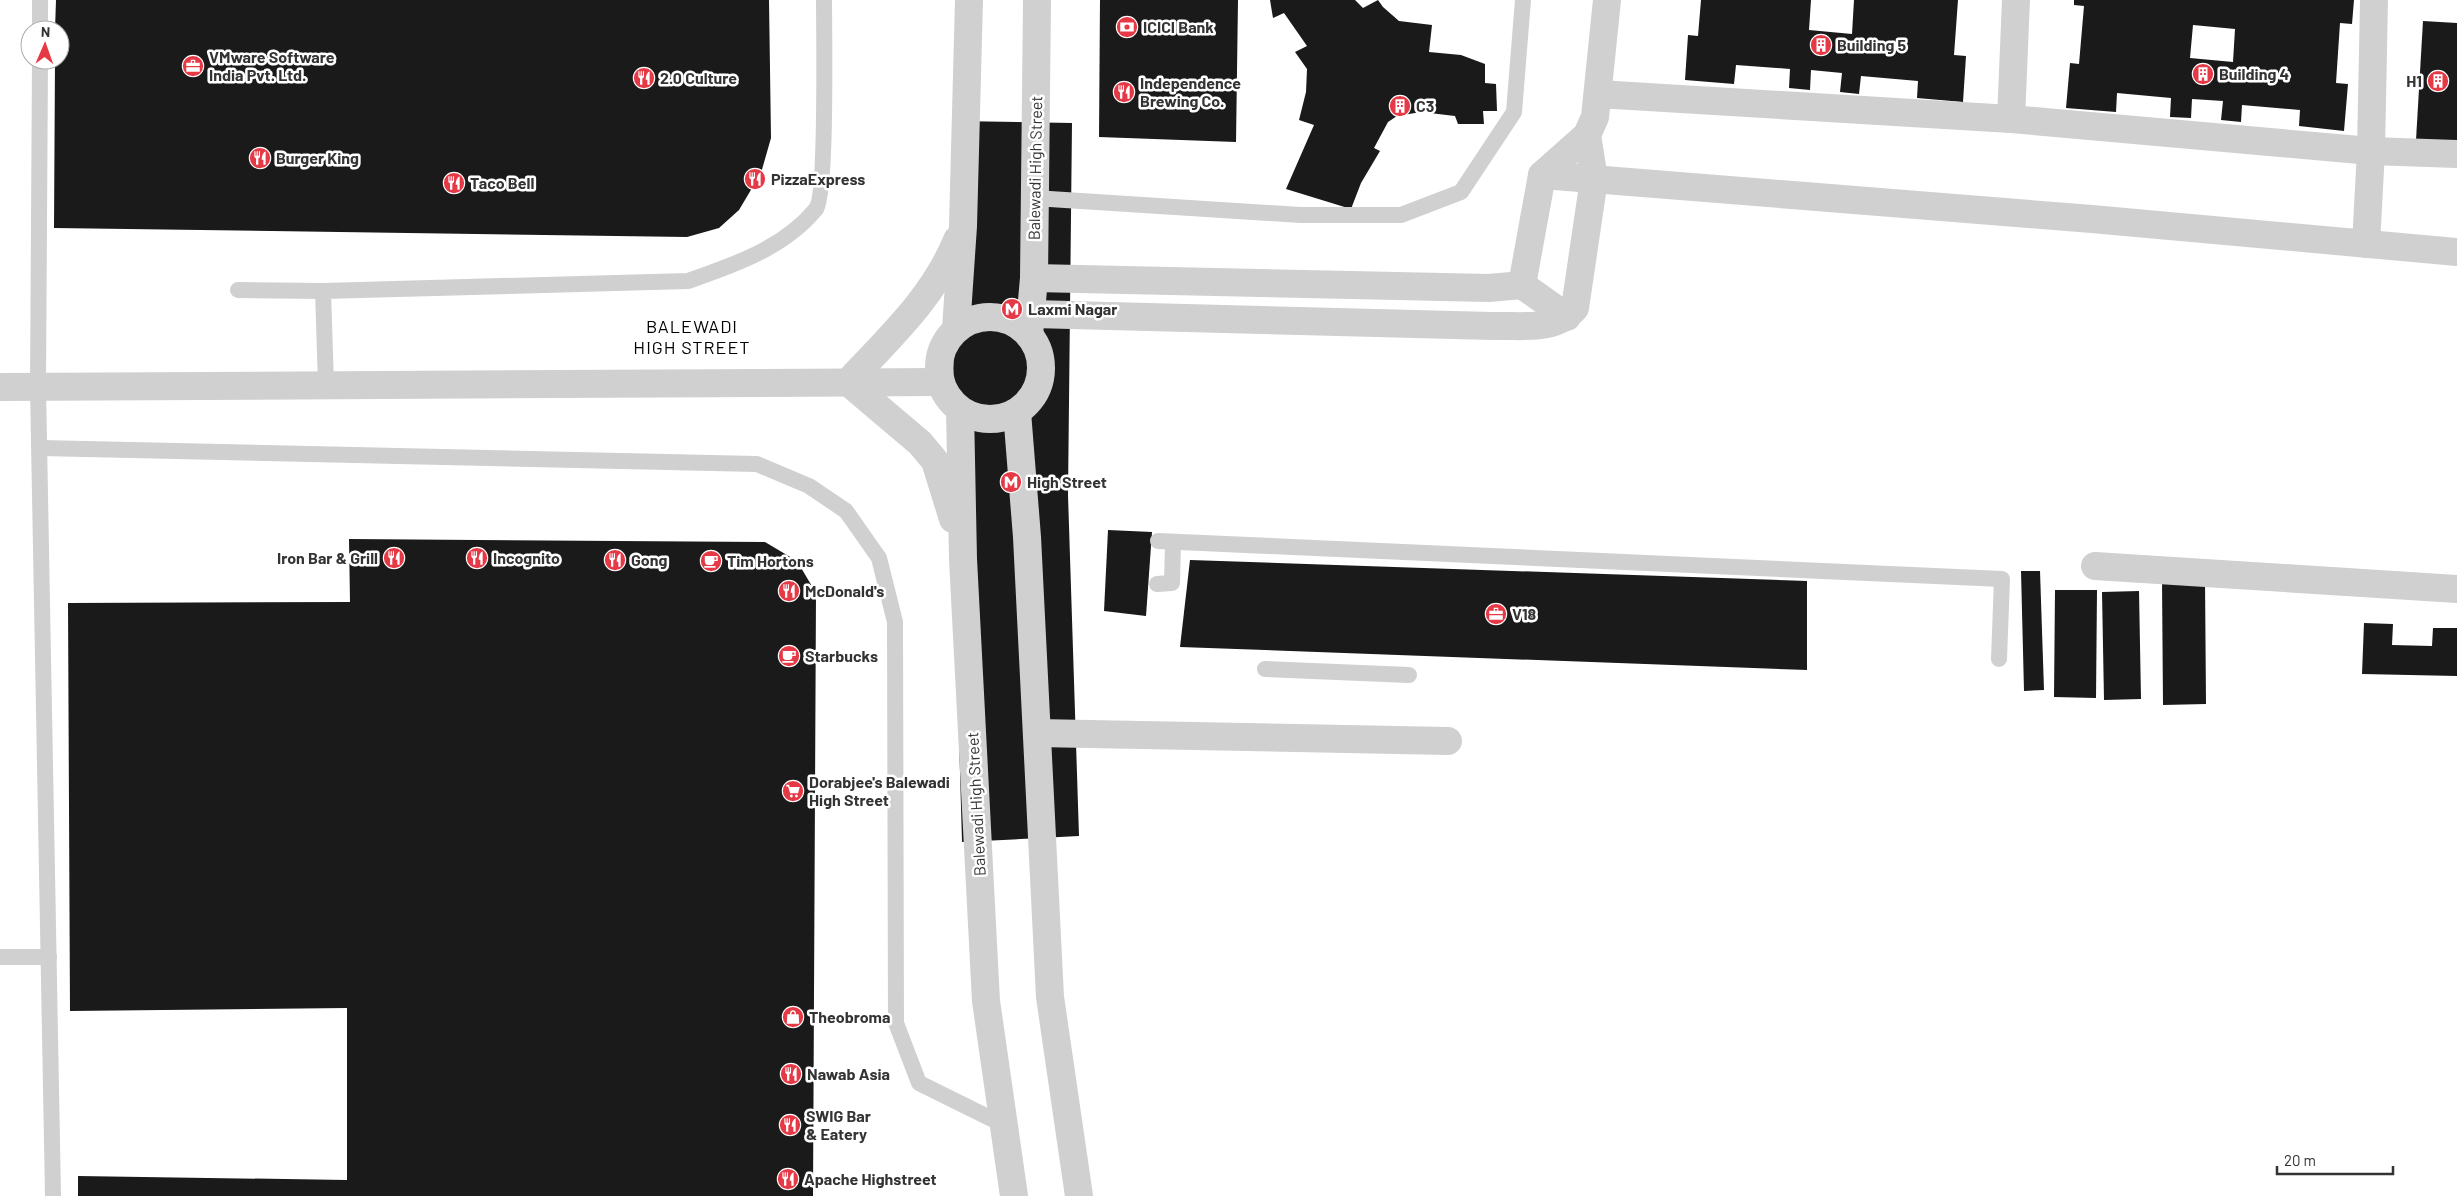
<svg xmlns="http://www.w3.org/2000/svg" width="2457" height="1196" font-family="Barlow,sans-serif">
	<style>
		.building { fill: #1a1a1a; fill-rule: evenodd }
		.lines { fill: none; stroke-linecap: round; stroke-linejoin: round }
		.service { stroke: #d0d0d0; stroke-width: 16 }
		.minor { stroke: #d0d0d0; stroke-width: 28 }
		.tertiary { stroke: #d0d0d0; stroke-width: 28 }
		.labels { text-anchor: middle; stroke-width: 5; stroke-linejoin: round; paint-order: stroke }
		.poi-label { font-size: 16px; font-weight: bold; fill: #333; stroke: #fff; text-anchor: start }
		.street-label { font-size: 16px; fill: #333; stroke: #fff }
		.neighbourhood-label { font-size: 18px; letter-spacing: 1px; fill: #000; stroke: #fff }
	</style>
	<rect width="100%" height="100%" fill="#fff"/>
	<!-- building -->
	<g class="building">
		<path d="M56 0H769L771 138 761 173 739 210 719 228 687 237 54 228 55 60H60V30H55Z"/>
		<path d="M1100 0H1238L1236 142 1099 137Z"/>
		<path d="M1270 0H1355L1363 8 1378 0 1383 7 1399 21 1432 25 1429 52 1461 55 1485 64V83L1496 84 1497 111H1483L1484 124H1458L1455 116 1421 112 1397 116 1388 122 1374 148 1380 151 1361 183 1351 209 1286 189 1314 125 1299 120 1306 92 1307 69 1295 52 1307 46 1284 13 1273 18Z"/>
		<path d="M1701 0H1811L1809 30 1852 34 1854 0H1958L1954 55 1966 56 1963 102 1917 98 1918 81 1861 76 1859 94 1840 92 1842 73 1811 70 1810 90 1789 88 1790 69 1736 65 1734 84 1685 80 1688 35 1698 36Z"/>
		<path d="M2074 0H2354L2352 24 2340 23 2336 83 2348 84 2344 131 2299 126 2300 110 2242 105 2241 122 2221 120 2223 101 2192 99 2191 118 2170 117 2171 98 2117 93 2116 112 2066 108 2070 63 2079 64 2084 6 2074 5ZM2193 25 2235 29 2233 62 2190 58Z"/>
		<path d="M2423 21 2457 23V142L2416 140Z"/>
		<path d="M956 121 1072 123 1068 495 1079 836 962 842 952 496Z"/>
		<path d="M1108 530 1152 532 1146 616 1104 611Z"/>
		<path d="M349 539 765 542 797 561 816 593 813 1196H78V1176L347 1180V1008L70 1011 68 603 350 602Z"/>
		<path d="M1190 560 1807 581V670L1180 647Z"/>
		<path d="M2021 571H2040L2044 690 2024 691Z"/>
		<path d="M2205 580 2206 704 2163 705 2162 581Z"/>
		<path d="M2055 590H2097L2096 698 2054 697Z"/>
		<path d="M2139 591 2141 699 2104 700 2102 592Z"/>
		<path d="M2364 623 2393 624 2392 645 2432 646 2433 628H2457V676L2362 674Z"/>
	</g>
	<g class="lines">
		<!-- service -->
		<g class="service">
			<path d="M40 30V0"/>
			<path d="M40 60 38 387 53 1196"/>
			<path d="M1034 198 1301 215H1401L1461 192 1514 112 1523 0"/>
			<path d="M238 290 323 291"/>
			<path d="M326 385 323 291 688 281C734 265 784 248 816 209 827 194 824 30 824 0"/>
			<path d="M40 448 757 464 809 486 846 511 879 558 895 622 896 1023 919 1083 1004 1125"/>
			<path d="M1158 541 2002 579 1999 659"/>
			<path d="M1157 584 1172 583 1173 542"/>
			<path d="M1265 669 1409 675"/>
			<path d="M0 957H49"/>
		</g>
		<!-- minor -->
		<g class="minor">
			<path d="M1598 94 2011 119 2016 0"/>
			<path d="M2011 119 2371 151 2374 0"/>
			<path d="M1542 175 2092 219 2457 252"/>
			<path d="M2366 244 2371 151 2457 154"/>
			<path d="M1034 278 1489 288 1522 285 1542 175 1587 135 1595 117 1607 0"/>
			<path d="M1522 285 1567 317"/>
			<path d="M1033 314 1492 326C1522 325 1554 332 1575 308L1594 179 1587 135"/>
			<path d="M2095 566 2457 589"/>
			<path d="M1037 733 1448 741"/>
		</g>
		<!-- tertiary -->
		<g class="tertiary">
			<circle cx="990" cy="368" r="51"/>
			<path d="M956 329 963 226 969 0"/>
			<path d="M1029 335 1034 278 1037 0"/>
			<path d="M848 382 920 443 935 461 953 519"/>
			<path d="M848 382C889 338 934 297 957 240"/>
			<path d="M0 387 940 382"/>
			<path d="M960 410 963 559 986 1001 1014 1196"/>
			<path d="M1017 412 1027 537 1050 997 1079 1196"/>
		</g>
	</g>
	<!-- icons -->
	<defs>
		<g id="bank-disc" transform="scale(1.125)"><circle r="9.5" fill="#e63946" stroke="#fff"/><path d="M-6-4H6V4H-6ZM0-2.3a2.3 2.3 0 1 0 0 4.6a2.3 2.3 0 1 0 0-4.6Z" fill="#fff"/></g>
		<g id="building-disc" transform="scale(1.125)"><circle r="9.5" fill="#e63946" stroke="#fff"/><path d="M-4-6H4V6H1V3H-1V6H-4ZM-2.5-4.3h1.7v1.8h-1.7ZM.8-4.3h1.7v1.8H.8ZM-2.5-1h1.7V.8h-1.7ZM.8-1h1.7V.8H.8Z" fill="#fff"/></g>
		<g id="office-disc" transform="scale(1.125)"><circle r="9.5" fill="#e63946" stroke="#fff"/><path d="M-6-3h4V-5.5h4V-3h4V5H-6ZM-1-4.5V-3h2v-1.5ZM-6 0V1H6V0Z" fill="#fff"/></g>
		<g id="restaurant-disc" transform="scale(1.125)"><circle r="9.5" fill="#e63946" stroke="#fff"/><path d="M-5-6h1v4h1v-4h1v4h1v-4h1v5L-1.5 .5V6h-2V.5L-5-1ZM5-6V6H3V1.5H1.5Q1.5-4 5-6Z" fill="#fff"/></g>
		<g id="metro-disc" transform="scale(1.125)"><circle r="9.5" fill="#e63946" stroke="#fff"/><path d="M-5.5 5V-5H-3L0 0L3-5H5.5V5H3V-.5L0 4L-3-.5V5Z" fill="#fff"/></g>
		<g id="cafe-disc" transform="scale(1.125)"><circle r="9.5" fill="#e63946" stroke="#fff"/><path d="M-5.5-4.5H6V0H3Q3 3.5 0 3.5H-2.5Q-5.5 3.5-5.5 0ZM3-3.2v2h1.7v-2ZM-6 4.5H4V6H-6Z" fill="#fff"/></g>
		<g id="supermarket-disc" transform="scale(1.125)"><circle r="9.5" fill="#e63946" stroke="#fff"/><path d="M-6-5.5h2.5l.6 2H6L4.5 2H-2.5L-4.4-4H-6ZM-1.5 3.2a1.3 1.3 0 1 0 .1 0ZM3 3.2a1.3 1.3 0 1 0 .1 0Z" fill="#fff"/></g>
		<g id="shop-disc" transform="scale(1.125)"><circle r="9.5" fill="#e63946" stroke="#fff"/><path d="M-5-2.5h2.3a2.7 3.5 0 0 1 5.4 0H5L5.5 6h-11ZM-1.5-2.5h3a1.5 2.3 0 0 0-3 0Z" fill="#fff"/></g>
	</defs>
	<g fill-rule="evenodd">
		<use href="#bank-disc" x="1127" y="27"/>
		<use href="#building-disc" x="1821" y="45"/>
		<use href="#office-disc" x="193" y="66"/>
		<use href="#building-disc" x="2203" y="74"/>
		<use href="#restaurant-disc" x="644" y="78"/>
		<use href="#building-disc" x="2438" y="81"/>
		<use href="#restaurant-disc" x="1124" y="92"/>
		<use href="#building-disc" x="1400" y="106"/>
		<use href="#restaurant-disc" x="260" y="158"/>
		<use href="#restaurant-disc" x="755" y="179"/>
		<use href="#restaurant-disc" x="454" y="183"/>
		<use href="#metro-disc" x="1012" y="309"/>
		<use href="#metro-disc" x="1011" y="482"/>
		<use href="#restaurant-disc" x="394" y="558"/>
		<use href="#restaurant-disc" x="477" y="558"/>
		<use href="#restaurant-disc" x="615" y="560"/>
		<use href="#cafe-disc" x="711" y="561"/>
		<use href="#restaurant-disc" x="789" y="591"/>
		<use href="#office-disc" x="1496" y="614"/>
		<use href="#cafe-disc" x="789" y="656"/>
		<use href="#supermarket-disc" x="793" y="791"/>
		<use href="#shop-disc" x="793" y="1017"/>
		<use href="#restaurant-disc" x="791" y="1074"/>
		<use href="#restaurant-disc" x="790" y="1125"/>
		<use href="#restaurant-disc" x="788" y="1179"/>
	</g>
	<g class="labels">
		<!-- poi labels -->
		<g class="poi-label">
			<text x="1143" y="33">ICICI Bank</text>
			<text x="1837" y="51">Building 5</text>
			<text x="209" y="63">VMware Software<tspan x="209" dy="18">India Pvt. Ltd.</tspan></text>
			<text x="2219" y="80">Building 4</text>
			<text x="660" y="84">2.0 Culture</text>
			<text x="2422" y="87" text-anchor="end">H1</text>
			<text x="1140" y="89">Independence<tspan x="1140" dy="18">Brewing Co.</tspan></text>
			<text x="1416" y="112">C3</text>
			<text x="276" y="164">Burger King</text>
			<text x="771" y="185">PizzaExpress</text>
			<text x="470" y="189">Taco Bell</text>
			<text x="1028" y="315">Laxmi Nagar</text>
			<text x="1027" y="488">High Street</text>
			<text x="378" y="564" text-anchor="end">Iron Bar &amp; Grill</text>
			<text x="493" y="564">Incognito</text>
			<text x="631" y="566">Gong</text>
			<text x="727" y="567">Tim Hortons</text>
			<text x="805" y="597">McDonald's</text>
			<text x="1512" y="620">V18</text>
			<text x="805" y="662">Starbucks</text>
			<text x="809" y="788">Dorabjee's Balewadi<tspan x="809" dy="18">High Street</tspan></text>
			<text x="809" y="1023">Theobroma</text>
			<text x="807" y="1080">Nawab Asia</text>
			<text x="806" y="1122">SWIG Bar<tspan x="806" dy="18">&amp; Eatery</tspan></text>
			<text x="804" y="1185">Apache Highstreet</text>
		</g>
		<!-- street labels -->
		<g class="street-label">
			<text transform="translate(1035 168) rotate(-89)" y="6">Balewadi High Street</text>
			<text transform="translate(976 804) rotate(-93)" y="6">Balewadi High Street</text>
		</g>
		<!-- neighbourhood labels -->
		<g class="neighbourhood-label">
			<text x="692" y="333">BALEWADI<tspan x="692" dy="21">HIGH STREET</tspan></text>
		</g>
	</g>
	<!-- north arrow -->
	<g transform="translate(45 45) rotate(2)"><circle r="24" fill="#ffffff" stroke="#adadad"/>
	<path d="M0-4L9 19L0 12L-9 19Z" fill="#e63946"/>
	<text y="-8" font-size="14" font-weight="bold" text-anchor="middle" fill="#333333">N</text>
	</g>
	<!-- scale -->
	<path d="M2277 1166v8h116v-8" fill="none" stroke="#333333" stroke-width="2.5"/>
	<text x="2284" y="1166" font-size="15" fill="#333333" stroke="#ffffff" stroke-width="4" paint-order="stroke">20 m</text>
</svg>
